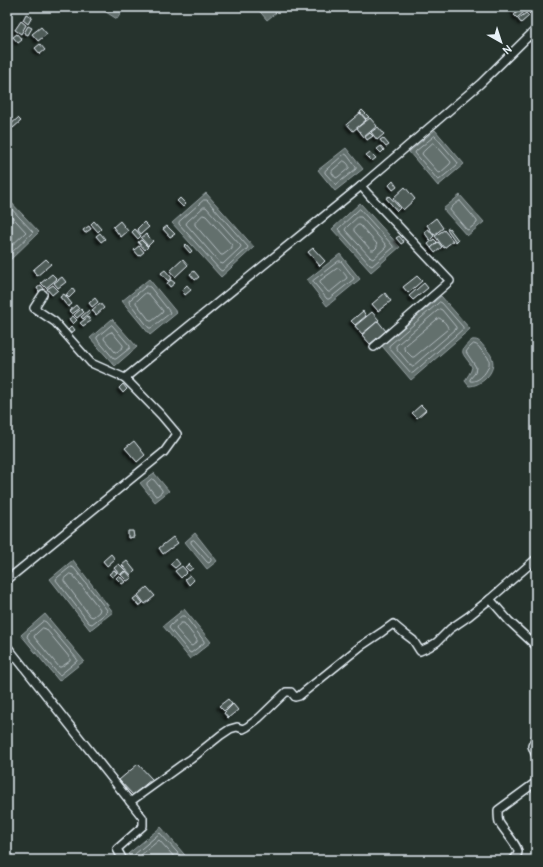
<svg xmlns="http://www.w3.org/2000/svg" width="543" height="867" font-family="Pangolin,sans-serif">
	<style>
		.water { fill: #636f6d; stroke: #98a3a5 }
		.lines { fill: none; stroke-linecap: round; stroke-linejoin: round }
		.shore { stroke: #b3bdc0; stroke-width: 1 }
		.building { fill: #505c59; stroke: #e8f1f8; filter: url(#shadow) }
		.street-casing { stroke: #e8f1f8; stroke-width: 10 }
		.street { stroke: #26332d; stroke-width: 7 }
	</style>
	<defs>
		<filter id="shadow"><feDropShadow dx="-2.5" dy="2.5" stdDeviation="1" flood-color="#0009"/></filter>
	</defs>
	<rect width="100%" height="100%" fill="#26332d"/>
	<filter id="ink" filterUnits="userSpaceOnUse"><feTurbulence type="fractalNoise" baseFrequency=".025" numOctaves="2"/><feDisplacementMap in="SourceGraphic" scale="8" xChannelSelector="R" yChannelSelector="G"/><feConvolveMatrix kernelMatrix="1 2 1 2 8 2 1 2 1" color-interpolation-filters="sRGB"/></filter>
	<g filter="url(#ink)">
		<!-- water -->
		<g class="water">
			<path d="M98 7H125L117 19Z"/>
			<path d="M256 7H283L267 20Z"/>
			<path d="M435 130 464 164 438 186 409 152Z"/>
			<path d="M346 148 363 169 335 191 318 170Z"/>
			<path d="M206 193 254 247 221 277 172 223Z"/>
			<path d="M460 195 484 222 467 236 443 209Z"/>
			<path d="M7 198 39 232 8 262 7 261Z"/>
			<path d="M360 203 400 247 371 272 332 229Z"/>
			<path d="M340 254 360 279 327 306 307 280Z"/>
			<path d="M149 279 177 313 150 335 122 301Z"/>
			<path d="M441 296 470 329 411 380 382 346Z"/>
			<path d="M112 319 137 347 115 366 90 338Z"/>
			<path d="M472 340C479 339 481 343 485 348 488 351 491 354 492 358 497 372 481 386 469 386L465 381C467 376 471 373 472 367 464 353 456 353 472 340Z"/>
			<path d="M154 473 169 491 155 502 140 483Z"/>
			<path d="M195 533 217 561 207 569 185 542Z"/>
			<path d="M73 560 113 612 90 630 50 579Z"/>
			<path d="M184 609 211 642 190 659 163 626Z"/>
			<path d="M45 614 84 661 59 681 21 635Z"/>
			<path d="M161 827 189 860H133L128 854Z"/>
		</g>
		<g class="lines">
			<!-- shore -->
			<g class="shore">
				<path d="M435 136 458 163 457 165 439 180 437 179 415 153 416 151 433 137Z"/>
				<path d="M433 143 435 144 451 162 450 164 440 173 438 172 422 154 423 152Z"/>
				<path d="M345 154 347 155 356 167V169L337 184 336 185 325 173V171Z"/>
				<path d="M344 161C347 162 350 166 349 168L338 177 336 178 332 173V171Z"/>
				<path d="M204 200H207L248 247 247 249 222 271 220 270 179 224V222Z"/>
				<path d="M460 201 477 221V223L468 230 466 229 450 210C451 207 457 202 460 201Z"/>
				<path d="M7 204 33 232 7 257"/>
				<path d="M204 207H206L241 246 240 248 223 264 220 263 186 224 187 222Z"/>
				<path d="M360 209 393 246V248L372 266 370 265 338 229 339 228Z"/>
				<path d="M7 211 26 232 7 250"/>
				<path d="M203 215 206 216 232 245V248L223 255H221L195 225V223Z"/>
				<path d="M358 217H361L386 245V247L373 259 371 258 345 230 346 228Z"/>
				<path d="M358 225H360L377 244V247L374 250H371L354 231V229Z"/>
				<path d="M339 261H341L353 277 354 279 329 299H327L314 283 313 281Z"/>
				<path d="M338 268C341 269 346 275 347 278L330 292H328L320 283V281Z"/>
				<path d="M147 286 150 287 170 312 169 314 151 328H149L129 302V301Z"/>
				<path d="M146 293 149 294 163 311 162 313 152 321H150L136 303V302Z"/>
				<path d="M440 302 442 303 463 327V329L413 373H411L389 348V346Z"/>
				<path d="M440 309 442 310 456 327V329L413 366H411L396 348V346Z"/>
				<path d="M439 318C442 319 448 325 448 329L414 357H412L404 349V347Z"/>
				<path d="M112 325 130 346V348L116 359H114L97 339V337L110 326Z"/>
				<path d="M112 332 123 345V347L117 352H115L104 339C104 336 109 332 112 332Z"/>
				<path d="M474 344C478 345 479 347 481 350 484 353 488 356 489 360 491 369 479 383 470 381V379L475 373 476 367 466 352 469 348Z"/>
				<path d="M152 479 154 480 162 490V492L157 496 155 495 147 485V483Z"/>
				<path d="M194 540 211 559V561L209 563 207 562 191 543V541Z"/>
				<path d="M71 567 74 568 107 610 106 613 92 624 89 623 56 580 57 578Z"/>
				<path d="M70 574 73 575 100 609 99 612 93 617 90 616 64 581V579Z"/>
				<path d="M182 616H185L204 641V643L191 653 189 652 169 628 170 626Z"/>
				<path d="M44 621 46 622 77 659V661L60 675 58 674 27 637 28 634Z"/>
				<path d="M181 623H184L197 640V642L192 646 190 645 176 629 177 627Z"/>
				<path d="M43 628 46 629 70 658V661L61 667H59L34 637 35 635Z"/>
				<path d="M135 860V854L160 833 184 860"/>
				<path d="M140 860 141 855 159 840 177 860"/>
			</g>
		</g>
		<!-- building -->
		<g class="building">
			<path d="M512 7H521V8L515 13 511 8Z"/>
			<path d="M524 7H535L536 9 530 14Z"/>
			<path d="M522 8 525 11 517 18 514 15Z"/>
			<path d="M526 13 529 16 521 23 518 19Z"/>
			<path d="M26 14 32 17 28 24 23 20Z"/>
			<path d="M21 21 26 25 21 34 15 30Z"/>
			<path d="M28 26 32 28 28 35 24 33Z"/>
			<path d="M41 27 47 34 38 41 32 34Z"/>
			<path d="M17 34 22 40 18 43 13 37Z"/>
			<path d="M536 37V49L530 41Z"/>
			<path d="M40 44 45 50 40 54 35 48Z"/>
			<path d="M362 110 369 117 366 119 360 112Z"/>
			<path d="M360 113 366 120 353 131 347 124Z"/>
			<path d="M18 118 21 121 13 128 10 125Z"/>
			<path d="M370 118 377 126 364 137 357 128Z"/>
			<path d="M378 127 384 134 377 140 371 132Z"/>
			<path d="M370 133 373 136 367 140 365 137Z"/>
			<path d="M383 138 389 145 386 147 380 140Z"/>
			<path d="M381 146 384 150 381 153 377 149Z"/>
			<path d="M370 152 376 158 372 161 366 155Z"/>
			<path d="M393 181 397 187 393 190 389 185Z"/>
			<path d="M405 187 415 199 403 210 393 198Z"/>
			<path d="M389 196 400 208 397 211 386 198Z"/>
			<path d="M180 198 186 204 183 207 177 201Z"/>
			<path d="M436 218 443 228 434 235 427 225Z"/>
			<path d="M94 221 101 229 98 232 91 224Z"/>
			<path d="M120 221 128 231 121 237 113 227Z"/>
			<path d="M144 222 149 227 141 234 137 229Z"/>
			<path d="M89 226 91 229 85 233 83 230Z"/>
			<path d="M167 226 175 234 170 237 163 229Z"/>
			<path d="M449 228 458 240 456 242 447 229Z"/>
			<path d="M135 229 141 236 138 239 132 232Z"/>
			<path d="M428 229 434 236 430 240 424 232Z"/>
			<path d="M444 230 453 241 444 248 435 236Z"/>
			<path d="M100 233 105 239 101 242 96 236Z"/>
			<path d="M146 234 153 241 148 246 141 238Z"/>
			<path d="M399 236 404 242 401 244 396 238Z"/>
			<path d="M434 239 437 242 431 248 428 244Z"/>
			<path d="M141 240 148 247 145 250 138 242Z"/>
			<path d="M438 242 442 247 435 253 431 248Z"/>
			<path d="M186 244 192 251 190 253 184 246Z"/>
			<path d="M139 246 144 252 139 256 134 250Z"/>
			<path d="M313 248 325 261 320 266 308 252Z"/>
			<path d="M46 259 51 264 37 276 33 270Z"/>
			<path d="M183 259 188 265 175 277 170 271Z"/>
			<path d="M165 270 172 278 168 281 161 273Z"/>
			<path d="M194 271 199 277 195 280 190 274Z"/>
			<path d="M52 274 57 279 46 288 41 283Z"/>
			<path d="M417 276 422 281 408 293 403 287Z"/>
			<path d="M62 277 66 282 58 288 54 283Z"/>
			<path d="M171 280 175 283 170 287 167 283Z"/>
			<path d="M424 283 428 288 413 300 409 296Z"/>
			<path d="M41 285 44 289 40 293 37 288Z"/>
			<path d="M53 285 58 290 52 295 47 289Z"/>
			<path d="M187 285 191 290 185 295 182 290Z"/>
			<path d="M72 288 75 292 69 298 66 295Z"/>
			<path d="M385 293 391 301 378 311 372 304Z"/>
			<path d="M64 294 72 304 68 307 60 297Z"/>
			<path d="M95 298 98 302 92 307 89 303Z"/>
			<path d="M100 303 104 308 96 315 92 310Z"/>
			<path d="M76 305 79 309 72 314 69 311Z"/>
			<path d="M81 309 84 312 77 318 74 315Z"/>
			<path d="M89 310 91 312 83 319 81 317Z"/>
			<path d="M363 311 366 316 355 325 351 321Z"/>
			<path d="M372 312 379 320 362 334 355 326Z"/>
			<path d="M73 316 77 320 73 324 69 319Z"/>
			<path d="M88 317 91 321 83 326 80 323Z"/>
			<path d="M378 321 386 331 370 344 362 335Z"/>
			<path d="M72 326 75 330 70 334 67 331Z"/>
			<path d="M123 384 127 389 123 393 119 388Z"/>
			<path d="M421 405 426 410 417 418 412 413Z"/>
			<path d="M134 441 145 455 137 462 125 448Z"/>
			<path d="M128 531H133L134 537 128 538Z"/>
			<path d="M173 537 178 543 163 554 159 548Z"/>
			<path d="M111 554 115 559 107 566 103 561Z"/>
			<path d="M176 559 180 564 175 568 170 564Z"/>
			<path d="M127 561 135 571 131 575 122 565Z"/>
			<path d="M119 564 125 570 120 575 114 568Z"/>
			<path d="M189 564 193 568 189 571 185 567Z"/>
			<path d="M182 566 187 572 181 578 175 571Z"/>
			<path d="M114 570 117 573 112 577 109 574Z"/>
			<path d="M126 571 132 578 127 581 121 575Z"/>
			<path d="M119 575 125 582 122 584 116 578Z"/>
			<path d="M190 575 194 580 189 585 185 579Z"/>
			<path d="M147 587 155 596 145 604 138 595Z"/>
			<path d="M137 596 143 603 139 606 133 599Z"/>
			<path d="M228 699 232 704 224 711 219 706Z"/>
			<path d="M233 704 238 710 228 718 224 713Z"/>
			<path d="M138 764 152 779 133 795 119 780Z"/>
		</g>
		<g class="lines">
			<!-- street casing -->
			<g class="street-casing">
				<g id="street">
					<path d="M361 186 368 194 450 281 374 347"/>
					<path d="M125 378 361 186 480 84 536 29"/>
					<path d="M7 580 164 452 177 434 161 415 125 378 91 363 55 322 34 308 43 294"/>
					<path d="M490 599 536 559"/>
					<path d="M7 646 143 818V826L117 849 123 860"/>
					<path d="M536 737 532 746 536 756"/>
					<path d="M130 802 180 766 191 759 221 735 230 729 237 727 243 729 247 727 259 718 286 692H291L295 697 299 696 361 646 382 632 393 624 405 634 413 640 420 651 429 647 437 642 450 629 469 616 490 599 509 621 536 646"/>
					<path d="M513 860C515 858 518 855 518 852 518 845 503 830 499 822 498 819 498 814 498 810L536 782"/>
				</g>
			</g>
			<!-- street -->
			<use href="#street" class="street"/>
		</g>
	</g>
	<!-- margin -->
	<rect width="543" height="867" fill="none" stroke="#26332d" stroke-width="24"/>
	<rect x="12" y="12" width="519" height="843" fill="none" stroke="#e8f1f8" stroke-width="1.5" filter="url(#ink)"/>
	<!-- north arrow -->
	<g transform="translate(501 42) rotate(141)" stroke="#26332d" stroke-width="3" paint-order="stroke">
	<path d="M0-3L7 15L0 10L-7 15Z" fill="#e8f1f8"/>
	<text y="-6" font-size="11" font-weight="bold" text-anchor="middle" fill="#e8f1f8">N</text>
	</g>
</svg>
